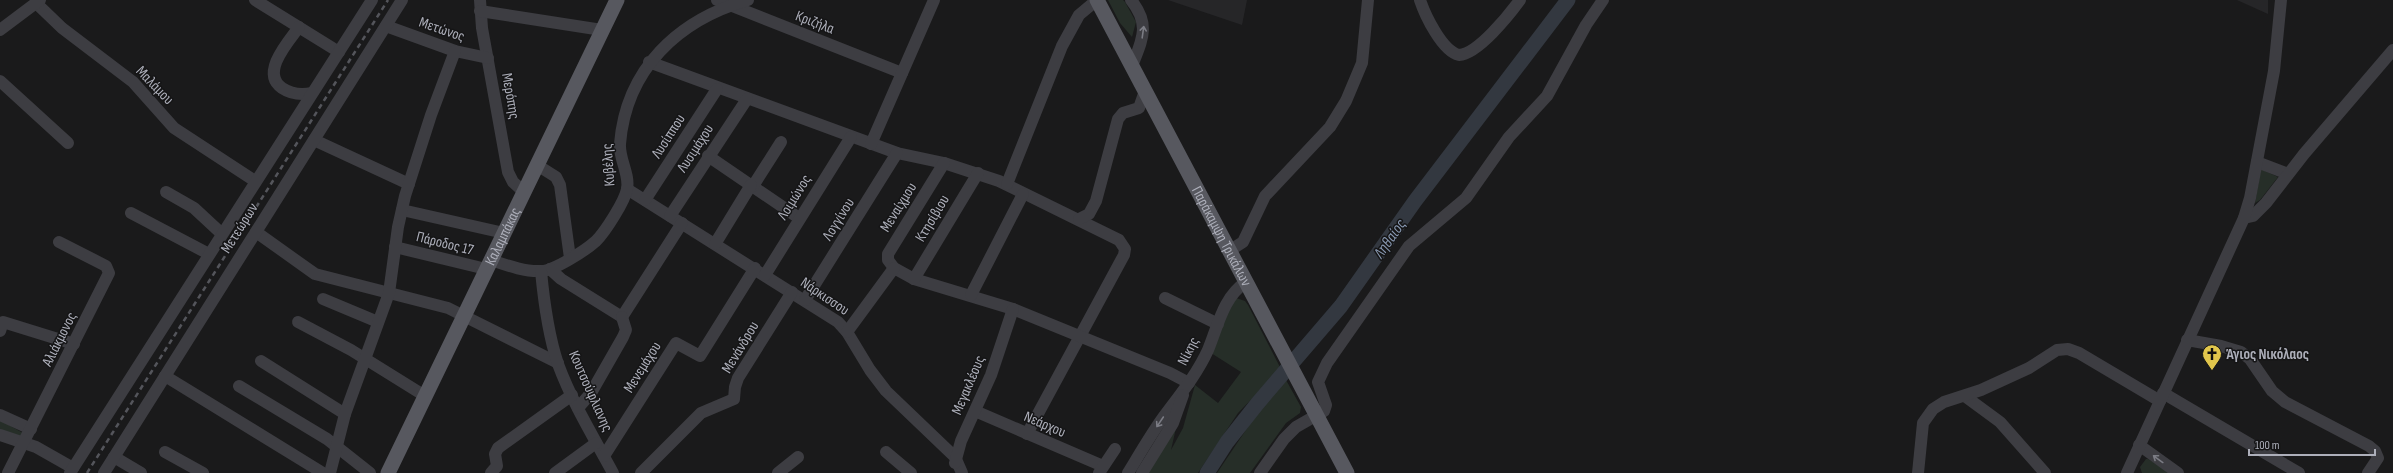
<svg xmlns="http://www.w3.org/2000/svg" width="2393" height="473" font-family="'Sofia Sans Condensed',sans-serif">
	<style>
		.built { fill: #262628 }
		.green { fill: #262e28 }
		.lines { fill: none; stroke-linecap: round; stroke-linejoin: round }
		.river { stroke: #333840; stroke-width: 15 }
		.minor { stroke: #3d3d42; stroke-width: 12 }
		.major { stroke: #57585f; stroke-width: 15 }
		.rail { stroke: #54555b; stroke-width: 2.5; stroke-dasharray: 5 4; stroke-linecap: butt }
		.oneway { stroke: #7b7c84 }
		.labels { text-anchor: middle; stroke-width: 3; stroke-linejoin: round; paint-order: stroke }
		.street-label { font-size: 15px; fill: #adafba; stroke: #151516 }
		.poi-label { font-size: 15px; font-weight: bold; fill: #adafba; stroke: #151516; text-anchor: start }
		.water-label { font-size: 16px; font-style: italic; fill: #8898b1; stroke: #151516 }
	</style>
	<rect width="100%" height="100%" fill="#1a1a1b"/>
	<!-- built -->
	<g class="built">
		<path d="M1168 0H1247L1242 25Z"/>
		<path d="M2237 0H2268V14Z"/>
	</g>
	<!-- green -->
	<g class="green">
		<path d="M1108 0H1123L1125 2 1136 22 1132 37 1120 23Z"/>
		<path d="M2261 169 2278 177 2260 200 2255 203Z"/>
		<path d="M1236 298 1245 301 1248 305 1281 369 1238 413 1198 473H1148L1176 428 1171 450 1183 428 1195 385 1218 403 1241 372 1211 353 1223 321Z"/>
		<path d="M1286 380 1301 407 1300 413 1286 423 1250 473H1217L1260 409Z"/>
		<path d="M0 420 23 433V438L0 431Z"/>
		<path d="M2146 459H2148L2171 473H2142L2140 467Z"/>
	</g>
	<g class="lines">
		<!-- river -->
		<path class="river" d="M1207 473 1227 442 1257 404 1341 306 1415 201 1568 0"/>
		<!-- minor -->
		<g class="minor">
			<path d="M255 0 339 52"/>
			<path d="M480 0 482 28 508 172 513 182 524 192"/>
			<path d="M717 0 902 73"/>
			<path d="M1131 0C1151 25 1142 40 1132 66"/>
			<path d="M1420 0C1425 15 1442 51 1459 55 1478 54 1509 15 1520 0"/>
			<path d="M36 3 62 28 133 82 174 128 255 181"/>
			<path d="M480 11 602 30"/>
			<path d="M386 26 455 51 488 58"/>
			<path d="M299 27C288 42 260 73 282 88 291 94 302 95 312 93"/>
			<path d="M0 30 40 0"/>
			<path d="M649 62 897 153 944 163 999 181 1119 240 1125 249 1124 255 1027 434"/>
			<path d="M0 81 68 143"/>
			<path d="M314 140 409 184"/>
			<path d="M871 144 934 0"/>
			<path d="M708 156 799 218"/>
			<path d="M2257 162 2288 174"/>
			<path d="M944 163 888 254V260L894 268 914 279 1013 309 1170 373 1189 383"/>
			<path d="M537 165 556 177 560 185 570 258"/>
			<path d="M1007 184 1062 46 1079 15 1097 0"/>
			<path d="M753 186 781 142"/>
			<path d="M627 189 838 322 847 332 870 370 886 391 955 457 962 473"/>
			<path d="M166 192 194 208 222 234"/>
			<path d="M645 200 717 89"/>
			<path d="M402 210 504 233"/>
			<path d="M131 213 209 254"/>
			<path d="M670 216 747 99"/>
			<path d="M2244 218 2253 216 2266 203 2304 154 2393 50"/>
			<path d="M1079 219 1089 214 1096 201 1118 119 1123 113 1139 108 1145 91"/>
			<path d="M256 232 315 274 448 308 558 363"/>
			<path d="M715 244 751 185"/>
			<path d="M395 247 486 269"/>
			<path d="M1229 251 1243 242 1265 196 1330 127 1346 101 1362 63 1368 0"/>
			<path d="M491 260C506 265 525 272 541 271 554 271 586 250 596 241 605 232 625 201 627 189 630 175 619 159 620 144 626 69 678 20 748 0"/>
			<path d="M550 269 561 279 622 317"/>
			<path d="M541 271C544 303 548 334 558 364 572 402 594 438 613 473"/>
			<path d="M765 275 851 137"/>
			<path d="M914 279 978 173"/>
			<path d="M971 295 1023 194"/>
			<path d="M1165 298 1218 324"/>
			<path d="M323 299 378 322"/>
			<path d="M805 300 897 153"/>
			<path d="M622 317 682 223"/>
			<path d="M298 322 351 350 425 396"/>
			<path d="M0 331 3 322 74 344"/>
			<path d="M847 332 894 268"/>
			<path d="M2187 340 2221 346 2241 352 2250 359 2272 391 2285 402 2369 446 2375 451 2378 458 2368 473"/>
			<path d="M261 361 345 414"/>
			<path d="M165 376 323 473"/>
			<path d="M239 386 327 439 370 473"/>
			<path d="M2163 393 2299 473"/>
			<path d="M1966 397 2000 422 2045 473"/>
			<path d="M578 408 591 393 623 337 626 330 622 317"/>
			<path d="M975 411 1103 466"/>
			<path d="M0 415 31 429"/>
			<path d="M0 435 36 447 73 468"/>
			<path d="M2139 445 2178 473"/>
			<path d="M165 452 203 473"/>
			<path d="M886 452 911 473"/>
			<path d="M604 456 676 343 700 356 755 268"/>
			<path d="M114 457 141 473"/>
			<path d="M955 463 961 441 991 375 1013 309"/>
			<path d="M8 473 109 273 106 266 59 242"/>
			<path d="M70 473 372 0"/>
			<path d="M104 473 402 0"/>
			<path d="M330 473 345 414 389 293 398 227 405 196 431 115 455 51"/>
			<path d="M491 473 497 466 495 454 498 448 572 395"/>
			<path d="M555 473 596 443"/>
			<path d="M641 473 701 413 734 399 735 387 738 378 792 292"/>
			<path d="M778 473 798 457"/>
			<path d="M1099 473 1115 449"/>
			<path d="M1128 473C1139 455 1150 436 1162 419 1179 396 1196 376 1208 350 1218 326 1223 297 1246 282"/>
			<path d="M1142 473 1173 423 1183 395"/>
			<path d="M1260 473 1284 439 1296 427 1324 411 1326 405 1318 382 1327 363 1409 246 1466 198 1509 137 1547 96 1586 25 1603 0"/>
			<path d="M1918 473 1923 423 1933 409 1944 402 1981 390 2029 368 2057 350 2068 349 2079 353 2160 401"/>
			<path d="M2127 473 2244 218 2250 198 2274 71 2281 0"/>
		</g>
		<!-- major -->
		<g class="major">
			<path id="s1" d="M1097 0 1347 473"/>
			<path id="s2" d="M388 473 617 0"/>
		</g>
		<!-- rail -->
		<path class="rail" d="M87 473 388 0"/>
	</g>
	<!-- one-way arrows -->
	<defs><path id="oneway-shaft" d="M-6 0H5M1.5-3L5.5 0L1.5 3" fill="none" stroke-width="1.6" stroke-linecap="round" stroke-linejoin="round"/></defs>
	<g class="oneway">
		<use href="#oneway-shaft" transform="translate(1143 32) rotate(-82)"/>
		<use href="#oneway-shaft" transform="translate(1160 422) rotate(124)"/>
		<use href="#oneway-shaft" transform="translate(2158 459) rotate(-144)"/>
	</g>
	<!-- icons -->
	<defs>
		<g id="church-pin" transform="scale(1)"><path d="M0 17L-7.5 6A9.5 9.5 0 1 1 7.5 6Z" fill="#e1c64c" stroke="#151516"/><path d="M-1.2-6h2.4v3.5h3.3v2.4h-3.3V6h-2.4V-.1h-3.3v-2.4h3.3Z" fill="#111"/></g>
	</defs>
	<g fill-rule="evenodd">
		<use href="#church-pin" x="2212" y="354"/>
	</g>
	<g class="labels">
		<!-- street labels -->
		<g class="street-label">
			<text transform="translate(815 22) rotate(21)" y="5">Κριζήλα</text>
			<text transform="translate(442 29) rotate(19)" y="5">Μετώνος</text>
			<text transform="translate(155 85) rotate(46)" y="5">Μαλάμου</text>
			<text transform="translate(511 96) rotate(80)" y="5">Μερόπης</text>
			<text transform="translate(668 136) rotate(-57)" y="5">Λυσίππου</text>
			<text transform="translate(695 148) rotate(-57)" y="5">Λυσιμάχου</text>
			<text transform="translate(608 165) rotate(-94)" y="5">Κυβέλης</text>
			<text transform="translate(794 197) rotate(-58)" y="5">Λοιμώνος</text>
			<text transform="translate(898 207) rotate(-58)" y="5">Μεναίχμου</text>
			<text transform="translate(932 218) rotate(-59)" y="5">Κτησίβιου</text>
			<text transform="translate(838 219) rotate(-58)" y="5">Λογγίνου</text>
			<text transform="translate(239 228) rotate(-58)" y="5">Μετεώρων</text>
			<text dy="5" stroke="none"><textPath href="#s2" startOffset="263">Καλαμπάκας</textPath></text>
			<text dy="5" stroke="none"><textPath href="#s1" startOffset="267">Παράκαμψη Τρικάλων</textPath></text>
			<text transform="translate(445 243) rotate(14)" y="5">Πάροδος 17</text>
			<text transform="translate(825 296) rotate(34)" y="5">Νάρκισσου</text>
			<text transform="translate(59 339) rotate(-63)" y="5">Αλιάκμονος</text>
			<text transform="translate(740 347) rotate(-59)" y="5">Μενάνδρου</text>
			<text transform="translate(1188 351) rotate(-63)" y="5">Νίκης</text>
			<text transform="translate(642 367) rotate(-58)" y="5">Μενεμάχου</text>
			<text transform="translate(968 385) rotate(-67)" y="5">Μεγακλέους</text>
			<text transform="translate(591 391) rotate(66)" y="5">Κουτσούφλιανης</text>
			<text transform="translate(1045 424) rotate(23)" y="5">Νεάρχου</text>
		</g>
		<!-- poi labels -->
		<g class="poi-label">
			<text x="2226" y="359">Άγιος Νικόλαος</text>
		</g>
		<!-- water labels -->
		<g class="water-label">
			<text transform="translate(1389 238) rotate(-55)" y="6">Ληθαίος</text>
		</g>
	</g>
	<!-- scale -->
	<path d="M2249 449v6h126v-6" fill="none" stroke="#adafba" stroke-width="2"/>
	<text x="2255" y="449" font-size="12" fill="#adafba" stroke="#151516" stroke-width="3" paint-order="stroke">100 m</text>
</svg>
